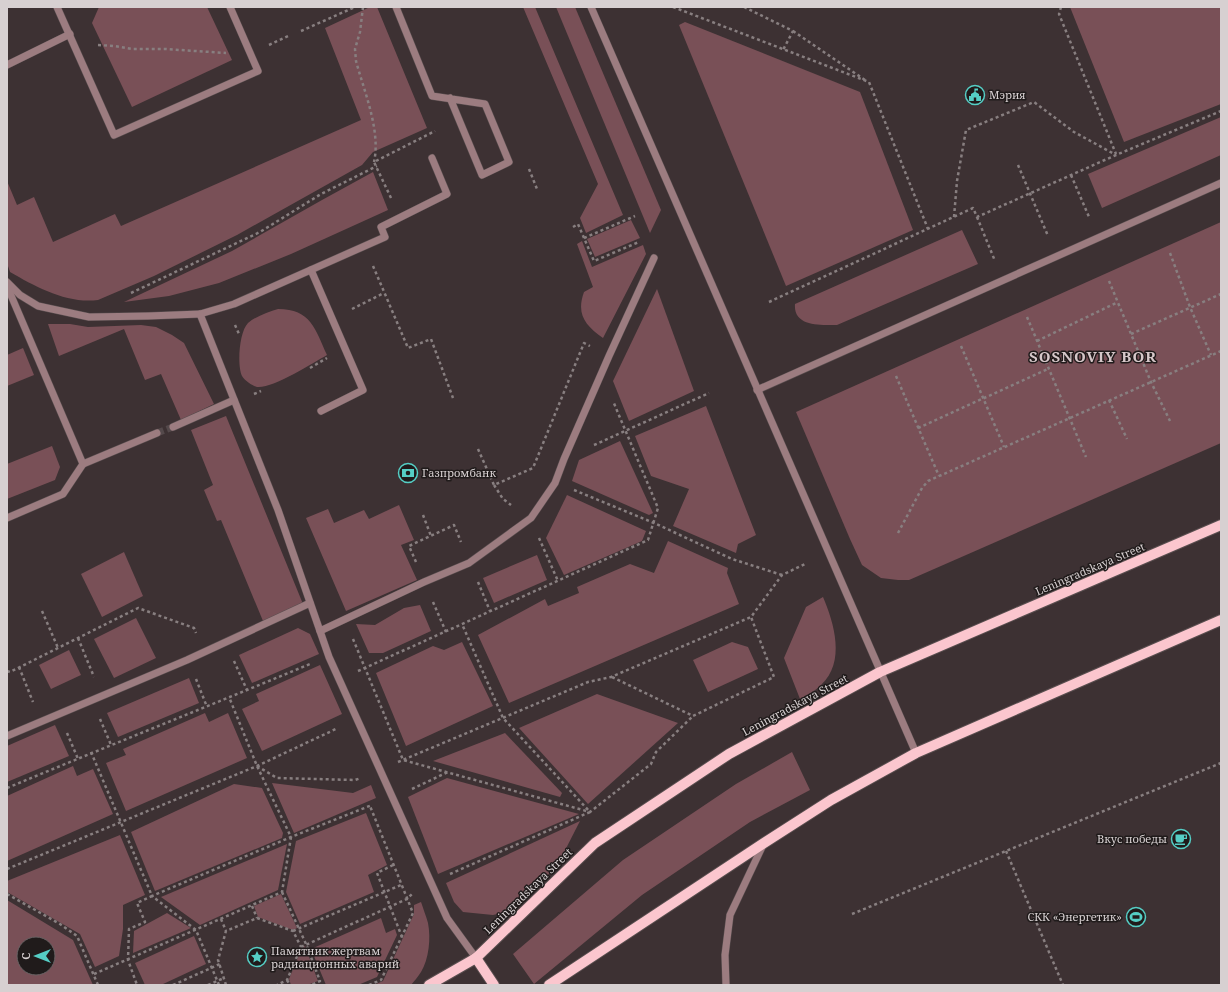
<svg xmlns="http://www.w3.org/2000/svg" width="1228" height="992" font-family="'Noto Serif',serif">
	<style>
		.green { fill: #795057; fill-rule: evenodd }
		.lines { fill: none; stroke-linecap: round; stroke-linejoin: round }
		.minor-tunnel { stroke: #54494b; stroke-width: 7; stroke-dasharray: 7 3.5; stroke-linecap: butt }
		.minor-casing { stroke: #594e4f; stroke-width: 8 }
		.major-casing { stroke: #594e4f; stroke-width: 12 }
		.path { stroke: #887f80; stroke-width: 2.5; stroke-dasharray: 3 3; stroke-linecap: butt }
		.minor { stroke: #9c7c80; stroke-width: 7 }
		.major { stroke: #fbc6ce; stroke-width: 10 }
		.labels { text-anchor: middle; stroke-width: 3; stroke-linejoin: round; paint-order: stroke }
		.poi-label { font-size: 11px; fill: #d7d0d1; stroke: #201b1b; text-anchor: start }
		.street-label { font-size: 11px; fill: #d7d0d1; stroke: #201b1b }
		.district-label { font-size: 15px; font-weight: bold; letter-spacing: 1px; fill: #d6c7c9; stroke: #201b1b }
	</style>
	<rect width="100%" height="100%" fill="#3d3133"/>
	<!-- green -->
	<g class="green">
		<path d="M99 7H207L232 60 132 107 92 23Z"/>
		<path d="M370 7H377L427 128 373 152 362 165 237 235 154 276 98 300C67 304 36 287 10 272L7 263V181L17 205 34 197 53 242 115 214 121 226 361 120 325 28Z"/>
		<path d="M523 7H535L623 215 586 233 580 218 598 184Z"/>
		<path d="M556 7H575L661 210 650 233Z"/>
		<path d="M1070 7H1221V104L1124 142Z"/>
		<path d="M685 22 860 92 913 230 786 286 679 25Z"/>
		<path d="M1221 117V155L1102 208 1088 174Z"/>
		<path d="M373 172 388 210 291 254 219 283 169 296 124 302 232 251 322 200Z"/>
		<path d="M631 220 640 238 595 257 587 239Z"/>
		<path d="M1221 222V443L909 580H898L881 578 862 565 850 539 796 412Z"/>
		<path d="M962 230 978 264 837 325C821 325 793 327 795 304Z"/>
		<path d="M582 241 592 267 643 245 646 254 603 338C585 325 576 314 584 292L593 287 577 244Z"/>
		<path d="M657 289 694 391 629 421 613 381Z"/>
		<path d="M278 309C311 309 315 329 327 355 313 363 272 389 257 387 253 386 245 381 242 376 237 366 239 332 248 323 256 316 269 312 278 309Z"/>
		<path d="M48 324H70L88 327 141 325 156 327 172 335 184 343 214 404 181 420 161 374 145 380 124 329 59 356Z"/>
		<path d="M23 348 34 375 7 386V355Z"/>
		<path d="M706 406 756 535 738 544 736 553 673 526 689 489 651 476 635 436Z"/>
		<path d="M226 416 303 604 263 621 221 520 217 521 204 490 213 485 191 430Z"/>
		<path d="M620 441 653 513 649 515 572 481 579 460Z"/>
		<path d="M52 446 60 467 55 480 7 499V464Z"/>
		<path d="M567 495 646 531 642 541 564 575 546 538Z"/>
		<path d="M399 505 414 540 401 545 417 580 346 611 306 518 328 509 334 523 364 510 369 519Z"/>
		<path d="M668 541 728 568 727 573 739 604 509 703 478 635 545 599 548 606 579 593 577 587 630 564 654 573Z"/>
		<path d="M124 552 143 596 102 617 81 574Z"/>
		<path d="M537 555 547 580 494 603 483 578Z"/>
		<path d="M823 597C834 623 846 662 821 685 815 691 807 695 800 699L784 658 806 607Z"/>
		<path d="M420 605 431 631 383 653H369L356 624 375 625 404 608Z"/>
		<path d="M136 618 156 658 114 678 94 639Z"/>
		<path d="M298 628 310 634 319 654 252 683 239 655Z"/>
		<path d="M462 642 493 706 406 746 376 673 433 646 444 650Z"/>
		<path d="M732 642 748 647 758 669 708 692 693 660Z"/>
		<path d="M69 650 81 675 51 689 39 665Z"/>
		<path d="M320 665 342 714 262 751 242 709 259 701 256 694Z"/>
		<path d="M189 678 199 703 118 737 107 713Z"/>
		<path d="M597 694 678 723 588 804 519 728Z"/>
		<path d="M205 713 209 722 228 713 247 758 126 811 106 763 126 755 123 749Z"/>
		<path d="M55 725 69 756 7 782V746Z"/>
		<path d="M505 733 562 793 560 797 433 761Z"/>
		<path d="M792 752 810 790 750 822 642 895 534 984 513 954 623 860 736 784Z"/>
		<path d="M73 766 77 776 93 769 113 814 7 861V796Z"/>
		<path d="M447 778 579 814 438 874 408 797Z"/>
		<path d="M272 783 353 793 371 785 376 798 294 833Z"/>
		<path d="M234 784 262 788 283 833 282 838 155 891 131 832Z"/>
		<path d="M366 813 387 865 368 875 374 892 300 924 286 892 296 841Z"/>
		<path d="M580 821 556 868 502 913 493 915 463 912 454 902 446 883Z"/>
		<path d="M120 835 145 895 123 905V929L119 956 95 967 80 934 7 892V881Z"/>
		<path d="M287 844 278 890 200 925 161 897Z"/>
		<path d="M281 894 297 928 293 930 258 917 254 906Z"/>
		<path d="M7 900 73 940 93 985H7ZM24 944H48V968H24Z"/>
		<path d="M421 902C423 908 426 916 428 923 431 938 429 959 421 972 418 977 414 981 411 985H374L383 981 414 914V905Z"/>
		<path d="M167 913 191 928 133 953 134 931Z"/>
		<path d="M381 918 386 933 395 929 397 935 377 977 358 985H326L311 949Z"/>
		<path d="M194 936 206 964 161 985H145L135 963Z"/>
		<path d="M305 946 318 981 307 985H291L289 979 302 948Z"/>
	</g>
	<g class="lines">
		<!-- minor-tunnel -->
		<path class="minor-tunnel" d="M157 433 173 427"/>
		<!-- minor casing -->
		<g class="minor-casing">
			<g id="minor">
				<path d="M57 7 114 135 258 71 230 7"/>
				<path d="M396 7 432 96 485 104 509 162 482 175 450 98"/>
				<path d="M591 7 916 753"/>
				<path d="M7 65 70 34"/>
				<path d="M311 270 363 390 321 411"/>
				<path d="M7 282 20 295 38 306 89 317 148 316 200 314 234 304 385 237 381 227 447 194 432 158"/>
				<path d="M7 286 83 464"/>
				<path d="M200 314 278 510 329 657 447 918 476 958"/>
				<path d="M757 390 1221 183"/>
				<path d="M173 427 234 400"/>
				<path d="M7 518 63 494 83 464 157 433"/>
				<path d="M320 631 424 582 469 563 531 518 555 483 564 459 609 356 654 258"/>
				<path d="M7 736 187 660 310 603"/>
				<path d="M726 985 725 955 730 915 763 845"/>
			</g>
		</g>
		<!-- major casing -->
		<g class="major-casing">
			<g id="major">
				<path d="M476 958 494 985"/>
				<path d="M429 985 476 958 595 843 729 754 880 672 1221 525"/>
				<path d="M549 985 764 843 831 800 916 753 1221 620"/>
			</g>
		</g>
		<!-- path -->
		<g class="path">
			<path d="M363 7 360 32 355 49 356 61C364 91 381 131 374 162"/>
			<path d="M673 7 869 82 928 229"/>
			<path d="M744 7 793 31 783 50"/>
			<path d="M1061 7 1059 14 1116 154"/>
			<path d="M301 31 355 7"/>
			<path d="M793 31 865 80"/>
			<path d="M98 45 114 46 133 49H165L226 53"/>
			<path d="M269 45 288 36"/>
			<path d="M1018 165 1048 236"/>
			<path d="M529 169 537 189"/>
			<path d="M1071 175 1089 217"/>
			<path d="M391 198 374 162 435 131"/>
			<path d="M954 217 957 181 966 130 1034 102 1074 132 1116 155"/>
			<path d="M977 217 995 261"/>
			<path d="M573 227 578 224 594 261 639 242"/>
			<path d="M584 238 635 216"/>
			<path d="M1170 253 1190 307 1211 355"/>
			<path d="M373 266 408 348 431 339 453 398"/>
			<path d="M1109 281 1151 382 1170 421"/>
			<path d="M131 293 260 232 321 194 377 166"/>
			<path d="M769 302 973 208 977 217 1116 155 1221 111"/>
			<path d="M352 309 384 293"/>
			<path d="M1027 317 1086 457"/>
			<path d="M235 325 239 334"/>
			<path d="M1131 334 1221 294"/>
			<path d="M1037 341 1118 302"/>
			<path d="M961 346 1004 447"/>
			<path d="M310 368 327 358"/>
			<path d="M896 376 939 476"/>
			<path d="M254 394 261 391"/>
			<path d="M1109 400 1127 439"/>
			<path d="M918 428 1048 369"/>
			<path d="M594 445 709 393"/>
			<path d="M478 449 494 485 533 468 584 343 590 346"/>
			<path d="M494 485 503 499 511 505"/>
			<path d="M574 490 654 523 732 559 782 575"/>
			<path d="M423 515 431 536"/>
			<path d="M898 533 922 488 928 481 1221 351"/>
			<path d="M539 538 558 581"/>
			<path d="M416 562 409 546 454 525 461 542"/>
			<path d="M478 582 490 611"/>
			<path d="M433 602 446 632"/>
			<path d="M42 611 58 648"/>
			<path d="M78 638 94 677"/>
			<path d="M353 639 403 760 590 812 651 764 656 752 693 716"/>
			<path d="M234 661 247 690"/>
			<path d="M19 667 33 702"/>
			<path d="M7 671 10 672 138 608 194 628 196 633"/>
			<path d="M358 671 648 540 658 508 613 401"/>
			<path d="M612 677 693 716 774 677 751 617"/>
			<path d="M196 679 207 707"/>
			<path d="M100 719 111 745"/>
			<path d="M67 733 78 759"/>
			<path d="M91 752 152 896 137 903 145 922 129 929 128 960 137 985"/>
			<path d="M398 762 588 682 611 677 751 617 782 575 805 564"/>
			<path d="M257 766 277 778 355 780 361 778"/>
			<path d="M7 788C108 746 209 706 310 664"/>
			<path d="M412 789 448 772"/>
			<path d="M1006 851 1063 985"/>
			<path d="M393 865 377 873 402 937"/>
			<path d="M7 869 257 766 338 728"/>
			<path d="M450 874 590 812 503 718 462 624"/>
			<path d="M282 892 306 944 320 981 311 985"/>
			<path d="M7 894 60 924 77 936 98 985"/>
			<path d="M252 906 257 918"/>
			<path d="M852 914 1221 763"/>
			<path d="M221 919 226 931"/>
			<path d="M293 931 401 885"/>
			<path d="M301 947 407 899 413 893"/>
			<path d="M94 974 282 892 291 837 257 766 229 697"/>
			<path d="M287 980 290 985"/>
			<path d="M173 985 220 964"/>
			<path d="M208 985 224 978"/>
			<path d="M219 985 196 930 152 896 291 837 372 805"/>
			<path d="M226 985 218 960 226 931 257 918 293 931 301 947 287 980 277 985"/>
			<path d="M369 985 381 980 413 913 370 806"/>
		</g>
		<!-- minor -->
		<use href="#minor" class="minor"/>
		<!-- major -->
		<use href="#major" class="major"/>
	</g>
	<!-- icons -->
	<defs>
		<g id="civic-ring" transform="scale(1)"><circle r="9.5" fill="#201b1b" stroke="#55cec5" stroke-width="1.5"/><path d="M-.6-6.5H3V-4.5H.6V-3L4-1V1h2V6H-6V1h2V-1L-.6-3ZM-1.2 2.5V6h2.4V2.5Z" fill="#55cec5"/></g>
		<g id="bank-ring" transform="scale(1)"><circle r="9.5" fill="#201b1b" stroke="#55cec5" stroke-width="1.5"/><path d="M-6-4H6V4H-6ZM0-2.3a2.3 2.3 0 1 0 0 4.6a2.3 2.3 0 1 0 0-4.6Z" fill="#55cec5"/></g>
		<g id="cafe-ring" transform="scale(1)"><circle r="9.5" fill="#201b1b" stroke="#55cec5" stroke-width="1.5"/><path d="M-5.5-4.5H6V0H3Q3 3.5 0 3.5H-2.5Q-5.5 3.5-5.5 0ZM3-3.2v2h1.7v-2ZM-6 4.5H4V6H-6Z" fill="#55cec5"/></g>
		<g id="stadium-ring" transform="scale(1)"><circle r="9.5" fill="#201b1b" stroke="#55cec5" stroke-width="1.5"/><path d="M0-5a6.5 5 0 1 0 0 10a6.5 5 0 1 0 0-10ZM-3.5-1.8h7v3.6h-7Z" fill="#55cec5"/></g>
		<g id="sight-ring" transform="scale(1)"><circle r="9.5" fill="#201b1b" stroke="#55cec5" stroke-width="1.5"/><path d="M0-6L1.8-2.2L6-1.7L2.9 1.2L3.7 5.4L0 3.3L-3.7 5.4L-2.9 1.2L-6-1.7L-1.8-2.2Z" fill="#55cec5"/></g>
	</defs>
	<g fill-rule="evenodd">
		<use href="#civic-ring" x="975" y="95"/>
		<use href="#bank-ring" x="408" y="473"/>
		<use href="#cafe-ring" x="1181" y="839"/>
		<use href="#stadium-ring" x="1136" y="917"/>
		<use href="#sight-ring" x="257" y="957"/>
	</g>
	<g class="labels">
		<!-- poi labels -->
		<g class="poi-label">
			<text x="989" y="99">Мэрия</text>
			<text x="422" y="477">Газпромбанк</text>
			<text x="1167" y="843" text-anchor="end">Вкус победы</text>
			<text x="1122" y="921" text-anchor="end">СКК «Энергетик»</text>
			<text x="271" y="955">Памятник жертвам<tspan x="271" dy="13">радиационных аварий</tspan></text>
		</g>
		<!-- street labels -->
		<g class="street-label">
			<text transform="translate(1090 569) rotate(-23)" y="4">Leningradskaya Street</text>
			<text transform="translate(795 705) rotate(-28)" y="4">Leningradskaya Street</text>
			<text transform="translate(528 891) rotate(-44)" y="4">Leningradskaya Street</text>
		</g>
		<!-- district labels -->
		<g class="district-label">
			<text x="1093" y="362">SOSNOVIY BOR</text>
		</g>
	</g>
	<!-- border -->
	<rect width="1228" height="992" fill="none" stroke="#d7d0d1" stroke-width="16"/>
	<!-- north arrow -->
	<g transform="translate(36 956) rotate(270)"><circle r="19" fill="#201b1b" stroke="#696364"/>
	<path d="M0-3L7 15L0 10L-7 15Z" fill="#55cec5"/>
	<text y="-6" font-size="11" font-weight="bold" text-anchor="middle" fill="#d7d0d1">С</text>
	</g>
</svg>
